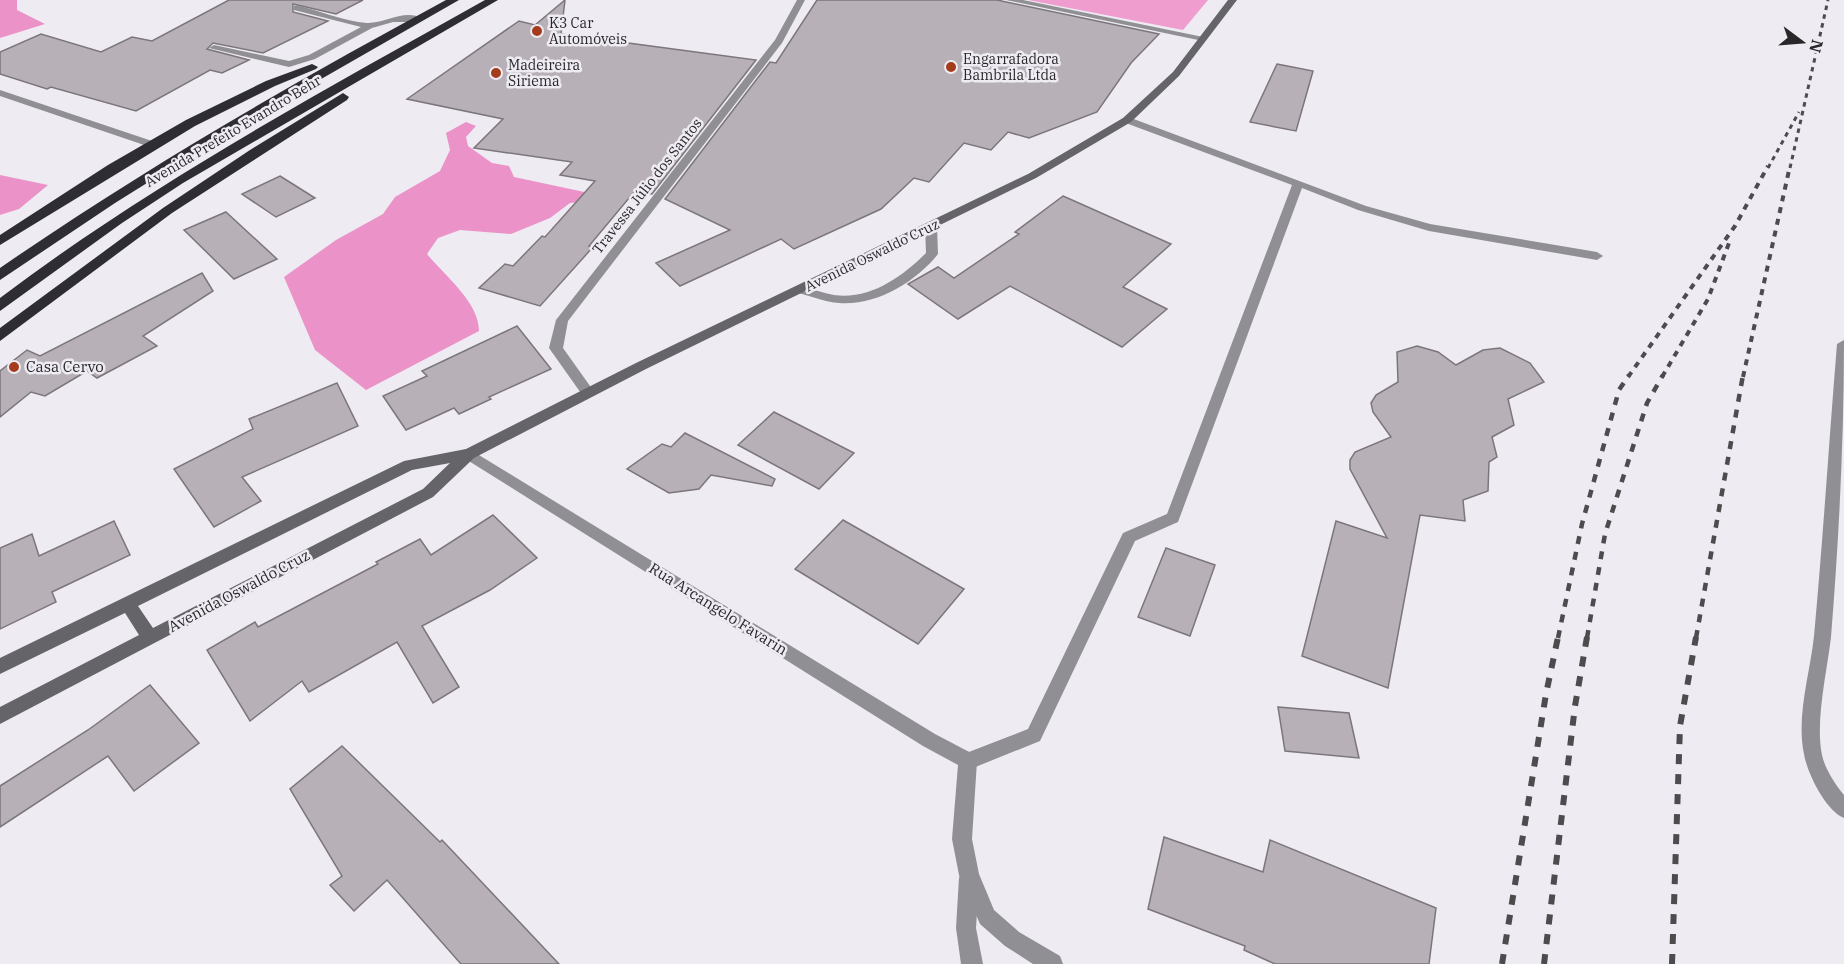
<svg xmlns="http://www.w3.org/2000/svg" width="1844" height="964" font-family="'IBM Plex Serif',serif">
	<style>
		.green { fill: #ef9dcf }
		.forest { fill: #eb92c8 }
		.building { fill: #b7b1b7; stroke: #7c767c; stroke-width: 1.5 }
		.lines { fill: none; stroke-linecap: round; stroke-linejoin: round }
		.lane { fill: #909094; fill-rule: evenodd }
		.street { fill: #909094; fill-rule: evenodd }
		.secondary { fill: #656569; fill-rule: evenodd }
		.highway { fill: #2e2d33; fill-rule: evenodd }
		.rail-far3 { stroke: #4c4b4e; stroke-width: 3; stroke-dasharray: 4.5 4.5; stroke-linecap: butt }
		.rail-far2 { stroke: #4c4b4e; stroke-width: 4; stroke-dasharray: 6 6; stroke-linecap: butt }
		.rail-far1 { stroke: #4c4b4e; stroke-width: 4.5; stroke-dasharray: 8 8; stroke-linecap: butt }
		.rail { stroke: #4c4b4e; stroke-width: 6; stroke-dasharray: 10 10; stroke-linecap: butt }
		.poi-dot { fill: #a43c1b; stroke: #eeebf2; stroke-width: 2 }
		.labels { text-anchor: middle; stroke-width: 5; stroke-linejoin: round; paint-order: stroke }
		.far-poi-label { font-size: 14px; fill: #28272a; stroke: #eeebf2; text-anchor: start }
		.far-street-label { font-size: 14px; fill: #28272a; stroke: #eeebf2 }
		.poi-label { font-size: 15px; fill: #28272a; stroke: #eeebf2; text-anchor: start }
		.street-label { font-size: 15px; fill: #28272a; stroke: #eeebf2 }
	</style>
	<rect width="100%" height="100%" fill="#eeebf2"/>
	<!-- green -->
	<path class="green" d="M1028 0H1208L1183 30Z"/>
	<!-- forest -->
	<g class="forest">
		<path d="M0 0H17V10L45 24 0 38Z"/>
		<path d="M466 122 476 126 466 137 468 146 492 163 509 166 514 177 589 193 590 201 570 203 550 218 511 234 460 230 438 238 427 254C445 276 479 302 479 331L366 390 315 350 284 277 336 240 383 214 395 197 440 171 450 150 446 133Z"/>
		<path d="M0 175 48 185 19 209 0 215Z"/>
	</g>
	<!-- building -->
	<g class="building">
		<path d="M229 0H363L336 14 293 4V12L328 21 263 53 213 43 207 49 249 60 222 73 210 70 136 111 51 87 47 89 0 74V52L41 34 101 52 132 37 152 41Z"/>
		<path d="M565 0 561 34 756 60 652 194 634 192 589 246 593 247 540 306 479 288 505 264 513 266 542 236 545 237 595 181 560 175 572 162 474 148 503 119 407 99 519 21 535 25Z"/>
		<path d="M817 0H997L1159 34 1131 63 1097 112 1029 138 1008 132 991 150 964 143 929 182 914 178 881 209 794 249 781 239 680 286 656 263 730 230 665 199 770 62 776 63Z"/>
		<path d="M1277 64 1313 71 1296 131 1250 122Z"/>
		<path d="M280 176 315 198 276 217 242 194Z"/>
		<path d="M1063 196 1171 244 1123 287 1167 309 1122 347 1010 286 958 319 908 284 938 267 954 278 1019 234 1015 232Z"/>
		<path d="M226 212 277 259 234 279 184 230Z"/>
		<path d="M202 273 213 291 143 336 157 346 97 378 87 371 45 396 31 392 0 417V371L27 350 40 356Z"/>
		<path d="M517 326 551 369 489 397 491 399 459 414 454 408 406 430 383 396 427 376 422 371Z"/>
		<path d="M1417 346 1438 352 1456 365 1483 350 1500 348 1530 363 1544 382 1508 399 1514 425 1492 437 1497 457 1489 462 1488 491 1463 500 1465 521 1420 515 1388 688 1302 656 1336 521 1387 538 1350 469V460L1355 452 1391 437 1373 412 1371 403 1376 395 1398 382 1397 352Z"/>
		<path d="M337 383 358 426 242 477 261 501 214 527 174 469 253 429 249 419Z"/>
		<path d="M774 412 854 453 819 489 738 445Z"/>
		<path d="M685 433 775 479 772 486 711 475 699 489 669 493 627 469 662 444 671 447Z"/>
		<path d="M493 515 537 558 490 590 422 626 459 687 433 703 397 642 309 692 302 681 250 721 207 650 255 622 258 627 378 564 376 562 420 539 431 555Z"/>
		<path d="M843 520 964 589 918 644 795 569Z"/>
		<path d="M114 521 130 555 52 592 56 602 0 629V548L32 534 39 556Z"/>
		<path d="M1166 548 1215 565 1190 636 1138 617Z"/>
		<path d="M150 685 199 743 134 791 108 756 0 827V786L88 730Z"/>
		<path d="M1278 707 1349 713 1359 758 1285 751Z"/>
		<path d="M342 746 440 842 442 840 559 964H461L387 880 354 911 330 885 342 876 290 789Z"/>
		<path d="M1164 837 1263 872 1270 840 1436 908 1429 964H1275L1244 950 1245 946 1148 909Z"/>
	</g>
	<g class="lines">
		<!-- lane -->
		<g class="lane">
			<path d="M297 5C319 11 344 21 367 23 384 24 406 8 422 19L418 22H393L372 28 315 59 289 67 209 48 214 45 289 61 309 55 361 27 294 10V6Z"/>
			<path d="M0 90 155 142 156 144 147 146 0 96Z"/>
			<path d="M1123 118H1131L1366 206 1430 224 1597 252 1603 256 1597 260 1429 231 1358 210 1302 188 1178 522 1135 541 1040 741 968 770 961 767 959 761 961 755 1028 729 1123 533 1167 514 1292 185 1123 122Z"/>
			<path d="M931 223 937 226 938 254C916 282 876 306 839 303 825 302 811 296 798 293L796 290 802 286C813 289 823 293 834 295 870 300 902 277 926 253L925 226Z"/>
			<path d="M969 868 976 871 979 878 976 928 983 964H961L956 928 959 878 962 871Z"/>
		</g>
		<!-- street -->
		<g class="street">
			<path d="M797 0H805L782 43 568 321 563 348 595 393 588 398 583 396 549 348 556 320 775 40Z"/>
			<path d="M1006 0H1023L1208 38 1203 41Z"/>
			<path d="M1844 340C1844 439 1839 538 1831 637 1827 672 1815 721 1822 755 1825 769 1835 784 1844 795V818C1826 811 1807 773 1804 754 1796 716 1810 674 1814 636 1823 539 1829 441 1837 344Z"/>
			<path d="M469 449 935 734 975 755 977 761 972 839 979 874 994 910 1019 932 1060 956 1063 964H1033L1005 946 980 924 959 875 952 839 958 765 923 746 464 458 462 454 464 450Z"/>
		</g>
		<!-- secondary -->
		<path class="secondary" d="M1228 0H1237L1179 76 1131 122 1036 178 646 369 474 458 433 497 0 724V707L139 635 125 613 0 674V658L404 461 466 449 636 363 1028 174 1123 118 1173 72ZM450 463 423 489 153 628 138 606 412 470Z"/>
		<!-- highway -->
		<g class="highway">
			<path d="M446 0H459L227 133 115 203 0 280V268C143 169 293 83 446 0Z"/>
			<path d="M485 0H498L183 183 122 223 0 311V298C152 183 319 93 485 0Z"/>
			<path d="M312 64 318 67 316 69 275 86 195 126 0 245V235L108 165 186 120 266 81Z"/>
			<path d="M343 93 349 97 347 100 172 213 0 341V328L163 208 250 150Z"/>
		</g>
		<!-- rail-far3 -->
		<g class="rail-far3">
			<path d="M1768 168 1799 112"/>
			<path d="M1790 168 1828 0"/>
		</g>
		<!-- rail-far2 -->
		<g class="rail-far2">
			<path d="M1628 377 1735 226 1768 166"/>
			<path d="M1662 377 1708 299 1729 243"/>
			<path d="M1743 377 1790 166"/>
		</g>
		<!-- rail-far1 -->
		<g class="rail-far1">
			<path d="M1558 638 1582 524 1619 390 1629 375"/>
			<path d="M1587 638 1605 534 1647 403 1663 375"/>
			<path d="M1696 638 1743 375"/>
		</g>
		<!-- rail -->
		<g class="rail">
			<path d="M1502 964 1546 694 1558 637"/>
			<path d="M1544 964 1575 706 1587 637"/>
			<path d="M1672 964 1680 726 1696 637"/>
		</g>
	</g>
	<!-- markers -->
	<g class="poi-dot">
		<circle cx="537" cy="31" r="6"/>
		<circle cx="951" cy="67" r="6"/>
		<circle cx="496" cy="73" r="6"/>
		<circle cx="14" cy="367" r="6"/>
	</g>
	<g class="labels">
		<!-- far-poi labels -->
		<g class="far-poi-label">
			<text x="549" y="28">K3 Car<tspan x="549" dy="16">Automóveis</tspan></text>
			<text x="963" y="64">Engarrafadora<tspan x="963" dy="16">Bambrila Ltda</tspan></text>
			<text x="508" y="70">Madeireira<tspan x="508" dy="16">Siriema</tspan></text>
		</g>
		<!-- far-street labels -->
		<g class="far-street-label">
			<text transform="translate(233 131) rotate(-31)" y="5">Avenida Prefeito Evandro Behr</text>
			<text transform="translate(647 186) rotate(-52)" y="5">Travessa Júlio dos Santos</text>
			<text transform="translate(872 255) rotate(-26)" y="5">Avenida Oswaldo Cruz</text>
		</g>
		<!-- poi labels -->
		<g class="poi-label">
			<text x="26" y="372">Casa Cervo</text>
		</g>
		<!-- street labels -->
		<g class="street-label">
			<text transform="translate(239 591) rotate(-28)" y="5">Avenida Oswaldo Cruz</text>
			<text transform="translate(718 609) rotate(32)" y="5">Rua Arcangelo Favarin</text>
		</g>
	</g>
	<!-- north arrow -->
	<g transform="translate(1802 42) rotate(106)" stroke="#eeebf2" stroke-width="4.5" paint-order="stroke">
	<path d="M0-4.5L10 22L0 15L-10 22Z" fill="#28272a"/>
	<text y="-9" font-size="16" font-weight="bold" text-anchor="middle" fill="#28272a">N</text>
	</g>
</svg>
